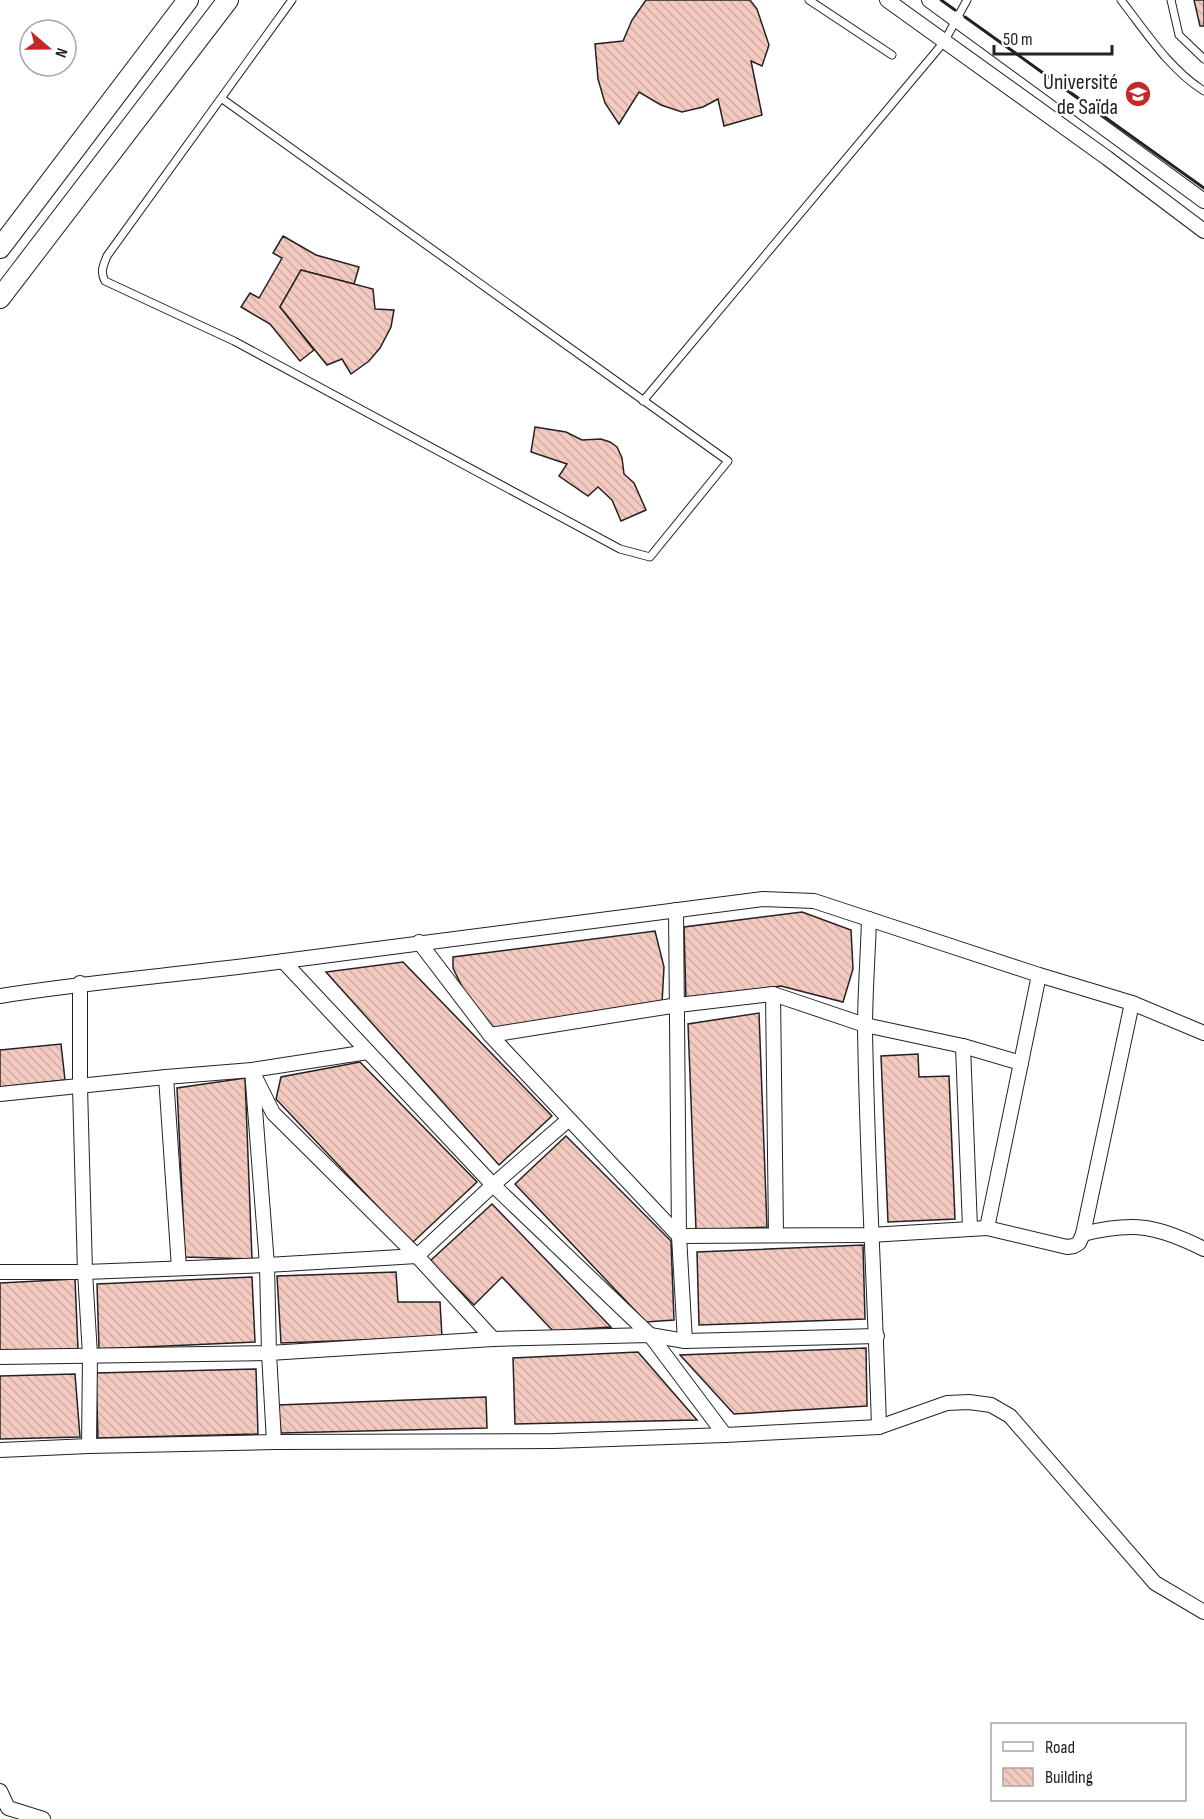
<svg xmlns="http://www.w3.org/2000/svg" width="1204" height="1819" font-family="'Sofia Sans Condensed',sans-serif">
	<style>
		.building { fill: url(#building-back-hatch); stroke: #222; stroke-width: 1.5 }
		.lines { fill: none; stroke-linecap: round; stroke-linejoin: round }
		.lane-casing { stroke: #222; stroke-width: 9 }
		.street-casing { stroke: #222; stroke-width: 16 }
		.secondary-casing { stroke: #222; stroke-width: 22 }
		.lane { stroke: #fff; stroke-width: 7 }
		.street { stroke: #fff; stroke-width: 14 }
		.secondary { stroke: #fff; stroke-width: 20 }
		.wall { stroke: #222; stroke-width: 3 }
		.labels { text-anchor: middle; stroke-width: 4.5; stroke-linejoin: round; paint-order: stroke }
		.poi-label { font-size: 22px; fill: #222; stroke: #fff; text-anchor: end }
	</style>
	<defs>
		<pattern id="building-back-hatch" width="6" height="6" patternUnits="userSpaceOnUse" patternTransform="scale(1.5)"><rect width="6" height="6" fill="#f3c9c0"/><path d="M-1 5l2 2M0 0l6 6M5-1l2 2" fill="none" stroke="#d0aca5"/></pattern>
	</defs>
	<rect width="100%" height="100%" fill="#fff"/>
	<!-- building -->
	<g class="building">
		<path d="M646 0H750L757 9 769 45 762 66 751 61 762 115 724 126 718 99 703 107 682 112 661 105 639 92 619 124 605 103 598 79 595 44 623 41 632 20Z"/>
		<path d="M1194 0H1204V26H1200Z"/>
		<path d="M283 236 316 255 359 267 354 284 301 270 280 307 314 350 300 361 270 324 241 307 250 293 259 298 282 258 273 253Z"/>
		<path d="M301 270 373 289 375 309 394 310 391 327 380 348 369 361 351 374 342 359 327 365 280 307Z"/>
		<path d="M535 427 566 432 582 440 601 439 610 442 617 447 622 458 624 474 634 483 646 510 621 521 612 500 598 487 588 496 559 476 567 464 531 452Z"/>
		<path d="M802 912 851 930 853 969 843 1002 781 986 686 1000 684 927Z"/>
		<path d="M655 931 664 967 662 1003 494 1028 465 993 453 968V957Z"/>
		<path d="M403 962 552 1116 499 1165 326 972Z"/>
		<path d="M759 1013 767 1227 696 1230 688 1024Z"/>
		<path d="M61 1044 65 1080 0 1087V1050Z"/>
		<path d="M918 1054 919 1077 949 1076 955 1219 888 1222 881 1056Z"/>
		<path d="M360 1062 477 1182 412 1243 276 1099 281 1077Z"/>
		<path d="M245 1078 252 1259 185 1257 177 1088Z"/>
		<path d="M566 1136 671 1241 674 1320 646 1322 515 1184Z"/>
		<path d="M492 1204 611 1327 553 1331 502 1277 474 1305 430 1261Z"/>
		<path d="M863 1245 865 1319 699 1325 697 1252Z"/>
		<path d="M396 1272 398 1302H440L442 1337 281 1343 277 1276Z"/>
		<path d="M252 1277 255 1342 99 1349 97 1284Z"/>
		<path d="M75 1279 78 1350 0 1351V1283Z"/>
		<path d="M866 1348 867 1406 734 1414 680 1355Z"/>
		<path d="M638 1352 697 1420 515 1424 513 1358Z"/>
		<path d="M256 1369 258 1434 98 1438 96 1373Z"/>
		<path d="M75 1374 80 1437 0 1439V1376Z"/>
		<path d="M486 1397 487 1428 281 1433 278 1405Z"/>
	</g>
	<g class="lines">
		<!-- lane casing -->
		<g class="lane-casing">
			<g id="lane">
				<path d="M809 0 892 55"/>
				<path d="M1121 0C1146 32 1169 69 1204 91"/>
				<path d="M1171 0 1179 35 1204 59"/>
				<path d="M221 98 728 461 650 557 620 549 234 341 105 281C100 272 103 266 107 256L292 0"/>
				<path d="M643 401 944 42 967 0"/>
			</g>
		</g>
		<!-- street casing -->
		<g class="street-casing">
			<g id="street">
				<path d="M887 0 1107 158 1204 231"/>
				<path d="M929 0 1204 201"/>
				<path d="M676 910 679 1236 685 1341"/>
				<path d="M869 919C868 955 865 992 865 1028 867 1161 875 1294 879 1427"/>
				<path d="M419 942 490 1035 679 1236 870 1235 987 1228 1067 1247 1074 1246 1079 1243 1083 1234 1132 1003"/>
				<path d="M283 961 493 1185 650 1335 725 1435"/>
				<path d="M80 983V1087L85 1272 90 1355 89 1446"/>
				<path d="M773 994 776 1234"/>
				<path d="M0 996C95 981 190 974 284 961 444 940 603 920 763 899L814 901 1039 975 1132 1003 1204 1033"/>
				<path d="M490 1035 678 1005 773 994 865 1025 963 1046 1021 1063"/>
				<path d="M963 1046 970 1228"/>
				<path d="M252 1070 267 1265 269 1353 274 1442"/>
				<path d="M166 1077 179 1268"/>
				<path d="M255 1077 273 1113 417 1256 493 1339"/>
				<path d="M0 1094 166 1077 252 1070 368 1052"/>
				<path d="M987 1228 1039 975"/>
				<path d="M1083 1234C1134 1221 1158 1226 1204 1249"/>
				<path d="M0 1272H85L267 1265 417 1256 493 1185 568 1120"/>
				<path d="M0 1357 269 1353 493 1339 650 1335 685 1341 877 1336"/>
				<path d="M0 1450 89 1446 274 1442 554 1441 725 1435 879 1427 947 1403 969 1402 991 1405 1010 1416 1155 1583 1204 1612"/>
				<path d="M0 1791 8 1808 43 1819"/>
			</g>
		</g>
		<!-- secondary casing -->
		<g class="secondary-casing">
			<g id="secondary">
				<path d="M0 248 188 0"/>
				<path d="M0 298 228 0"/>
			</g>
		</g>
		<!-- lane -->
		<use href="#lane" class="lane"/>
		<!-- street -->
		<use href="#street" class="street"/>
		<!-- secondary -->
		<use href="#secondary" class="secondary"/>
		<!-- wall -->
		<g class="wall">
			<path d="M941 0 955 10"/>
			<path d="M965 17 1204 188"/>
		</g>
	</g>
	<!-- icons -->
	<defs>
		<g id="university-disc" transform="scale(1.35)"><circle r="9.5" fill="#c62828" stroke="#fff"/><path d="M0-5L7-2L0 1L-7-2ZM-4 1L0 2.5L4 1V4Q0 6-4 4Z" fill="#fff"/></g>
	</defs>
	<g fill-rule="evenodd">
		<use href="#university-disc" x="1138" y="94"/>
	</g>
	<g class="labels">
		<!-- poi labels -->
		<g class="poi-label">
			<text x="1118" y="89">Université<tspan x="1118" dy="25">de Saïda</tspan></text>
		</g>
	</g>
	<!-- legend -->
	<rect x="991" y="1723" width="195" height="78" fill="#ffffff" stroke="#a7a7a7" stroke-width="1.5"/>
	<rect x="1003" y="1742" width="30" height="9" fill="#ffffff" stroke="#a7a7a7" stroke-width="1.5"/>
	<text x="1045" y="1753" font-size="18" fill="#222222">Road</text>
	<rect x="1003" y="1768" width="30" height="18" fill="url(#building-back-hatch)" stroke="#a7a7a7" stroke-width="1.5"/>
	<text x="1045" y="1783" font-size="18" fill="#222222">Building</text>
	<!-- north arrow -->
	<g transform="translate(48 48) rotate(110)"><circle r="28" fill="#ffffff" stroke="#a7a7a7" stroke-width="1.5"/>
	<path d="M0-4.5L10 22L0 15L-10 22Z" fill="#c62828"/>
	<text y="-9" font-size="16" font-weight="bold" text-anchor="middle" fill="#222222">N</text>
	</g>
	<!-- scale -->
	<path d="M994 45v9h118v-9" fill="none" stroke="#222222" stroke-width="3"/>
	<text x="1003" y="45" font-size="18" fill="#222222" stroke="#ffffff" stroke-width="4.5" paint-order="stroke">50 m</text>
</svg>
